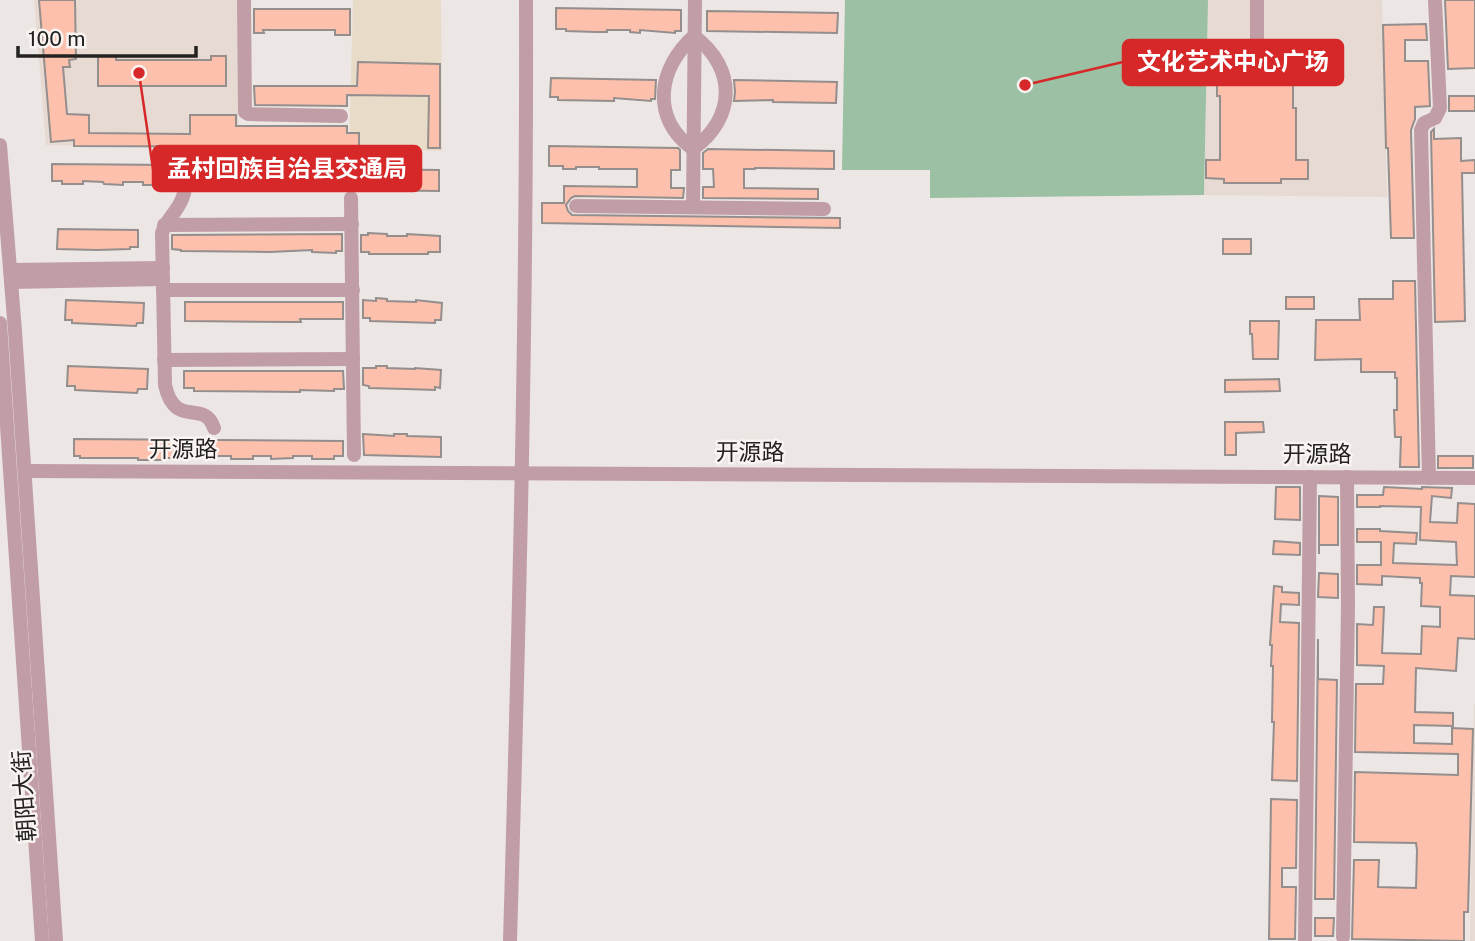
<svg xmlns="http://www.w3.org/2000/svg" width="1475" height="941" font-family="'Public Sans','Noto Sans SC',sans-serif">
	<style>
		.built { fill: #e7dad3 }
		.education { fill: #e8dcc8 }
		.green { fill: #9bc0a4 }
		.building { fill: #fcc0ac; stroke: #948e8d; stroke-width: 2 }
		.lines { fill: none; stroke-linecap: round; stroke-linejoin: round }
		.minor { stroke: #c19ea6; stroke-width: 14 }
		.labels { text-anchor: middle; stroke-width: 5; stroke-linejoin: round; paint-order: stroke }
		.street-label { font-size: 23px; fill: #242221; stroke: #f9f4f1 }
		.leader { fill: none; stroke: #d62828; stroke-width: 2.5 }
		.callout-dot { fill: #d62828; stroke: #f9f4f1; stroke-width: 2.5 }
		.callout { fill: #d62828; stroke: #d62828; stroke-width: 2.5 }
		.callout-label { font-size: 24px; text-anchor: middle; font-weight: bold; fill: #fff }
	</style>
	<rect width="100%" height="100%" fill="#ece6e4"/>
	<!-- built -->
	<g class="built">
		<path d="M34 0H239L238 148 46 145Z"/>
		<path d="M1208 0H1382L1387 197 1204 195Z"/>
		<path d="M1474 704H1475V941H1470Z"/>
	</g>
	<!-- education -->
	<path class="education" d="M353 0H441L442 151 349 149Z"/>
	<!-- green -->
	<path class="green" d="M845 0H1208L1204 195 930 198V170H842Z"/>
	<!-- building -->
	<g class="building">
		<path d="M39 0H75L76 59 69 60 70 67H63L67 114 89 115V133L190 134V115H236V126H347V133H359V147L74 146V140L51 142Z"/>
		<path d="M1445 0H1475V68L1448 69Z"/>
		<path d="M556 8 681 10V31H675V33L640 30V33L630 32V30H607V32H596L566 31V29H556Z"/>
		<path d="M254 9H350V35H335V30H263L264 33H254Z"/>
		<path d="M707 11 838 13 837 33 707 31Z"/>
		<path d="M1426 24 1427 40H1405V61H1428L1430 106 1415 107V119L1411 130 1414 238H1391L1388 148H1386L1383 25Z"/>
		<path d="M98 56H116V60H211V56H226V86H98Z"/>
		<path d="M1209 61H1304V83H1293V108H1296V160H1308V179H1281V183H1224V179L1206 178V160H1220V96H1217V82H1209Z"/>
		<path d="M358 62 440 64V148H428L429 96 347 95V106L255 105 254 86H357Z"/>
		<path d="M551 78 656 80 655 99H651V101L614 98V101L558 100V97H550Z"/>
		<path d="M734 80 837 82 836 103 773 102V100L734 101 735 92Z"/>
		<rect x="1449" y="96" width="26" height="15"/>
		<path d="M1434 129V139L1461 138V161L1475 160V173H1462L1465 321 1435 322 1431 132Z"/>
		<path d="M549 146 678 148 680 150V170H671V188H684L683 198 575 196 571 198 566 205 568 211 572 215 840 218V228L542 223V203H564V186L637 187V169H599V167H576V169H563V166H549Z"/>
		<path d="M708 149 834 151V169L755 168V169H744V188L818 189V199L703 198V187H714L713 169H703V153Z"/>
		<path d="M52 164 173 165V182H162V185H143V182H123V185L104 184 103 182 83 181V184H62V181H52Z"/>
		<path d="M206 165 346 166V169L439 170V191L357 190 356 185H337V187H281L280 184H262V187L207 186V184L198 183V170H206Z"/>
		<path d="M58 229 138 230V247H130V249L97 250 57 249Z"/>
		<path d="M368 233 387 234V236H407V234L440 236V252H428V254H369V252H361V235H368Z"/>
		<path d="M342 234V251H336V253L312 252V250L270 252 181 251V250L172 249V235Z"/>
		<rect x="1223" y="239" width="28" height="15"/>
		<path d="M1393 281H1415L1419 467H1400L1401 437H1395L1394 410H1397V378H1395V372H1361V359L1315 360 1316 320H1360L1359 299H1393Z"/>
		<rect x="1286" y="297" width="28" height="12"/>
		<path d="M376 298 387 299V301L416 302V300L442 303 441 320H435V323L370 321V318H363V300L376 301Z"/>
		<path d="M66 300 144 303 143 323H137L136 326 72 323V320H65Z"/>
		<path d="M185 302H343V319H300L301 322H291L185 321Z"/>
		<path d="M1250 321H1279L1278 359H1253L1252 334H1250Z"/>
		<path d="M68 366 148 369 147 389H138L137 393 75 390V386H67Z"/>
		<path d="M376 366H387V368L415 369V368L441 370 440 388 435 387V390L406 389 369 388V386L363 385V368H376Z"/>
		<path d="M184 371H343L344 389H334V391L300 390V392L194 391V388H184Z"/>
		<path d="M1279 379 1280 391 1225 392V380Z"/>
		<path d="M1225 422H1263L1264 432 1236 433V455H1225Z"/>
		<path d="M363 434 394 436V434H407V436L441 437V457L364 455Z"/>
		<path d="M74 439 343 441V456H334V459H312V456H293V458L271 459V456H253V459H231V456H199L198 458H163V460H138V458H80V456H74Z"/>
		<rect x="1438" y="456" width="35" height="12"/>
		<path d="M1276 487H1300V520L1275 519Z"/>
		<path d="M1384 487 1422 489V487L1452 488 1451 498 1432 496 1430 522 1457 523 1458 503 1475 504V577L1451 576 1450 595 1475 596V639L1458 638 1456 671 1416 668 1415 712 1453 713V726L1414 725V743L1452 744V728L1473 729 1468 912H1464V941L1352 939 1354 860H1379L1378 887 1416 888 1417 850 1416 843 1354 842 1355 772 1458 775V754L1355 752 1356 684H1383L1384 666 1357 665V624L1373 625 1374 607H1384L1382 653 1421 654 1422 626 1440 627V607L1421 606 1422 583H1420V578L1382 576V585L1357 584V565H1381V542H1357V529H1380V531L1417 533 1416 544 1394 543 1393 563 1457 565 1456 542 1420 540 1421 507 1380 506V507H1357V495H1383Z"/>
		<path d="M1319 496 1338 497V545H1319V554Z"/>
		<path d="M1274 541 1300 543V555L1273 554Z"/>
		<path d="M1319 573 1338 574V598L1318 597Z"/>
		<path d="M1274 586 1282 587V592L1299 593V605L1281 604 1280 622 1299 623 1297 781 1272 780 1274 722H1272L1273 666H1271L1272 645H1270Z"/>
		<path d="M1318 639V679L1337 680 1334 899H1315Z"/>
		<path d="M1271 799 1297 800 1296 868H1282V887H1296L1295 939H1269Z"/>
		<path d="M1315 918H1334L1333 936H1315Z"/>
	</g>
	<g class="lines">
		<!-- minor -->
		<g class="minor">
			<path d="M244 0 245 112 248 114 341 116"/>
			<path d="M1257 0V47"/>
			<path d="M694 36C737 68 736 118 693 149 650 118 658 68 694 36Z"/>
			<path d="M0 145 15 331 56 941"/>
			<path d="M185 166C185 177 187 189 182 199 177 212 166 220 162 233L165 385C175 430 204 398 214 428"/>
			<path d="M351 198 354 455"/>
			<path d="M576 206 824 209"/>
			<path d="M693 207 695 0"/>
			<path d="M164 225 352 224"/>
			<path d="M10 270 163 268"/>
			<path d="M11 282 163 279"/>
			<path d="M163 290H353"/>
			<path d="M0 323 42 941"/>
			<path d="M164 360 353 359"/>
			<path d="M25 471 1475 478"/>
			<path d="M1429 478 1421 130 1424 123 1435 118 1440 108 1435 0"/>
			<path d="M1343 937 1348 605 1347 477"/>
			<path d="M1305 940 1310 477"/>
			<path d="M510 941C519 628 527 314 526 0"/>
		</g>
	</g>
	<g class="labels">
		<!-- street labels -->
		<g class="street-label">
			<text x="183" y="457">开源路</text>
			<text x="750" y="460">开源路</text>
			<text x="1317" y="462">开源路</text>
			<text transform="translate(24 796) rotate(-94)" y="8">朝阳大街</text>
		</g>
	</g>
	<!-- callouts -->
	<path class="leader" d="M1025 85L1123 62M139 73L153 169"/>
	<g class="callout-dot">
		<circle cx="1025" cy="85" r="7"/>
		<circle cx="139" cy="73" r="7"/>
	</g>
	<g class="callout">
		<rect x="1123" y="40" width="220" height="45" rx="7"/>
		<rect x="153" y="146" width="268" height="45" rx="7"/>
	</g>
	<g class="callout-label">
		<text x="1233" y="70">文化艺术中心广场</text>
		<text x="287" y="177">孟村回族自治县交通局</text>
	</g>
	<!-- scale -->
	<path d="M18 46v10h178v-10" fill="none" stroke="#242221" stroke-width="3.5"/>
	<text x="28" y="46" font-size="21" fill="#242221" stroke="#f9f4f1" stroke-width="5" paint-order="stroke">100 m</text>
</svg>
